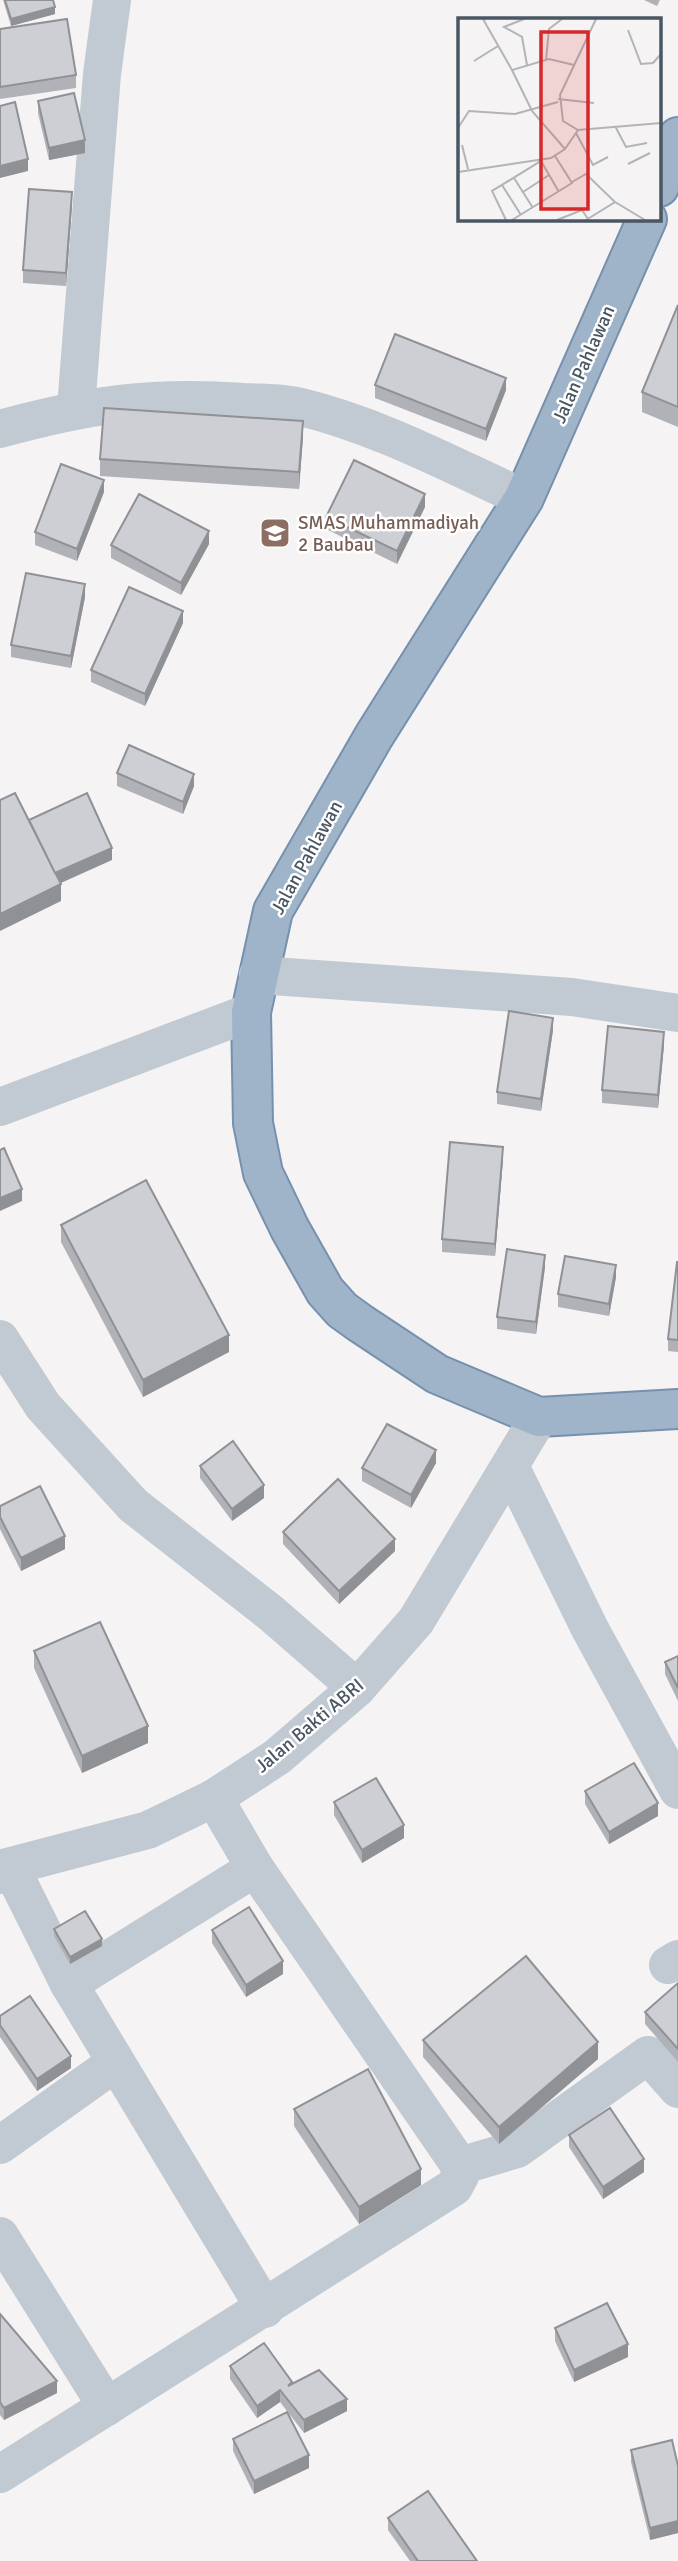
<svg xmlns="http://www.w3.org/2000/svg" width="678" height="2561" font-family="Signika,sans-serif">
	<style>
		.lines { fill: none; stroke-linecap: round; stroke-linejoin: round }
		.trunk-casing { stroke: #7690ad; stroke-width: 42 }
		.minor { stroke: #c1cad2; stroke-width: 38 }
		.tertiary { stroke: #c1cad2; stroke-width: 38 }
		.trunk { stroke: #9fb4c9; stroke-width: 38 }
		.wall { fill: #b0b2b7 }
		.shaded-wall { fill: #909195 }
		.building { fill: #cdcfd5; stroke: #909195; stroke-width: 2 }
		.labels { text-anchor: middle; stroke-width: 5; stroke-linejoin: round; paint-order: stroke }
		.street-label { font-size: 19px; fill: #4a5661; stroke: #fff }
		.education-label { font-size: 19px; fill: #785e54; stroke: #fff; text-anchor: start }
		.inset-road { fill: none; stroke: #b1b4b9; stroke-width: 2 }
		.view { fill: #d62828; fill-opacity: 0.15; stroke: #d62828; stroke-width: 3.5 }
		.inset-edge { fill: none; stroke: #4a5661; stroke-width: 3.5 }
	</style>
	<rect width="100%" height="100%" fill="#f5f3f3"/>
	<g class="lines">
		<!-- trunk casing -->
		<g class="trunk-casing">
			<g id="trunk">
				<path d="M659 187 678 137"/>
				<path d="M647 219 524 498 374 736 273 911 251 1012 253 1123 263 1173 290 1229 325 1291 342 1310 360 1323 437 1374 539 1417 678 1409"/>
			</g>
		</g>
		<!-- minor -->
		<g class="minor">
			<path d="M76 408 102 74 112 0"/>
			<path d="M0 429C87 405 152 395 243 402 262 403 283 402 301 407 379 426 451 465 524 498"/>
			<path d="M258 975 572 997 678 1013"/>
			<path d="M0 1107 251 1012"/>
			<path d="M0 1339 43 1406 133 1505 272 1614 357 1688"/>
			<path d="M510 1466 590 1629 678 1790"/>
			<path d="M0 1875 11 1868 69 1984 265 2309"/>
			<path d="M668 1965 678 1959"/>
			<path d="M69 1984 255 1868"/>
			<path d="M0 2145 115 2063"/>
			<path d="M460 2166 517 2149 648 2055 678 2089"/>
			<path d="M0 2236 107 2407"/>
			<path d="M0 2474 454 2187 460 2176V2166L255 1868 214 1798"/>
		</g>
		<!-- tertiary -->
		<path class="tertiary" d="M0 1869 148 1830 214 1798 277 1757 357 1688 416 1621 539 1417"/>
		<!-- trunk -->
		<use href="#trunk" class="trunk"/>
	</g>
	<!-- wall -->
	<g class="wall">
		<path d="M3 0H53L55 14 11 26Z"/>
		<path d="M644 0H660L657 6Z"/>
		<path d="M0 29 76 75V88L0 99Z"/>
		<path d="M38 101 85 153 49 160 38 113Z"/>
		<path d="M72 204 66 286 23 283V270Z"/>
		<path d="M678 305V427L642 412V392Z"/>
		<path d="M375 385 506 390 486 441 375 398Z"/>
		<path d="M303 437 299 489 100 476V459Z"/>
		<path d="M104 492 77 561 35 545V532Z"/>
		<path d="M425 507 397 564 326 529V517Z"/>
		<path d="M209 544 181 595 111 558V545Z"/>
		<path d="M85 597 71 668 11 657V645Z"/>
		<path d="M183 623 145 706 91 682V670Z"/>
		<path d="M117 773 194 786 183 814 117 786Z"/>
		<path d="M553 1030 541 1111 497 1104V1092Z"/>
		<path d="M664 1045 658 1108 602 1103V1090Z"/>
		<path d="M503 1159 495 1256 442 1252V1239Z"/>
		<path d="M61 1225 229 1352 143 1397 61 1242Z"/>
		<path d="M678 1262V1352L668 1351V1339Z"/>
		<path d="M545 1267 536 1334 497 1329V1317Z"/>
		<path d="M616 1277 609 1316 558 1307V1294Z"/>
		<path d="M436 1463 411 1508 362 1481V1468Z"/>
		<path d="M200 1466 264 1498 232 1521 200 1478Z"/>
		<path d="M0 1506 65 1549 21 1571 0 1529Z"/>
		<path d="M283 1532 395 1551 339 1604 283 1544Z"/>
		<path d="M34 1651 148 1743 82 1773 34 1668Z"/>
		<path d="M678 1656V1701L665 1674V1662Z"/>
		<path d="M585 1791 658 1816 609 1844 585 1804Z"/>
		<path d="M334 1802 404 1838 362 1863 334 1815Z"/>
		<path d="M54 1929 102 1946 70 1964 54 1936Z"/>
		<path d="M212 1930 283 1974 246 1997 212 1943Z"/>
		<path d="M678 1983V2062L645 2024V2012Z"/>
		<path d="M0 2016 71 2068 37 2091 0 2037Z"/>
		<path d="M423 2040 598 2059 499 2144 423 2057Z"/>
		<path d="M294 2109 421 2185 359 2224 294 2126Z"/>
		<path d="M569 2135 644 2172 603 2199 569 2147Z"/>
		<path d="M0 2314 57 2393 4 2420 0 2415Z"/>
		<path d="M555 2328 628 2357 574 2382 555 2341Z"/>
		<path d="M230 2366 292 2384 347 2411 304 2433 280 2402 257 2418 230 2379Z"/>
		<path d="M233 2439 309 2468 254 2494 233 2451Z"/>
		<path d="M631 2450 678 2466V2533L650 2540 631 2462Z"/>
		<path d="M388 2518 477 2561H410L388 2530Z"/>
	</g>
	<!-- shaded-wall -->
	<g class="shaded-wall">
		<path d="M55 7V14L11 26V19Z"/>
		<path d="M85 140V153L49 160V148Z"/>
		<path d="M28 159V171L0 178V166Z"/>
		<path d="M72 192V204L66 286V273Z"/>
		<path d="M506 378V390L486 441V429Z"/>
		<path d="M303 421V437L299 489V472Z"/>
		<path d="M104 480V492L77 561V549Z"/>
		<path d="M425 494V507L397 564V551Z"/>
		<path d="M209 531V544L181 595V583Z"/>
		<path d="M85 584V597L71 668V656Z"/>
		<path d="M183 611V623L145 706V694Z"/>
		<path d="M194 774V786L183 814V802Z"/>
		<path d="M112 848V860L52 887V875Z"/>
		<path d="M61 884V901L0 931V914Z"/>
		<path d="M553 1018V1030L541 1111V1099Z"/>
		<path d="M664 1032V1045L658 1108V1095Z"/>
		<path d="M503 1147V1159L495 1256V1244Z"/>
		<path d="M22 1189V1201L0 1211V1198Z"/>
		<path d="M545 1255V1267L536 1334V1322Z"/>
		<path d="M616 1265V1277L609 1316V1304Z"/>
		<path d="M229 1335V1352L143 1397V1380Z"/>
		<path d="M436 1450V1463L411 1508V1495Z"/>
		<path d="M264 1485V1498L232 1521V1509Z"/>
		<path d="M65 1536V1549L21 1571V1558Z"/>
		<path d="M395 1539V1551L339 1604V1591Z"/>
		<path d="M148 1726V1743L82 1773V1756Z"/>
		<path d="M658 1803V1816L609 1844V1832Z"/>
		<path d="M404 1825V1838L362 1863V1850Z"/>
		<path d="M102 1939V1946L70 1964V1957Z"/>
		<path d="M283 1961V1974L246 1997V1985Z"/>
		<path d="M598 2042V2059L499 2144V2127Z"/>
		<path d="M71 2056V2068L37 2091V2079Z"/>
		<path d="M644 2159V2172L603 2199V2187Z"/>
		<path d="M421 2169V2185L359 2224V2207Z"/>
		<path d="M628 2344V2357L574 2382V2370Z"/>
		<path d="M57 2381V2393L4 2420V2408Z"/>
		<path d="M280 2390V2402L257 2418V2406Z"/>
		<path d="M347 2399V2411L304 2433V2420Z"/>
		<path d="M309 2455V2468L254 2494V2481Z"/>
		<path d="M678 2521V2533L650 2540V2528Z"/>
	</g>
	<!-- building -->
	<g class="building">
		<path d="M5 0H53L55 7 11 19Z"/>
		<path d="M67 19 76 75 0 87V29Z"/>
		<path d="M74 93 85 140 49 148 38 101Z"/>
		<path d="M15 102 28 159 0 166V106Z"/>
		<path d="M29 189 72 192 66 273 23 270Z"/>
		<path d="M678 305V407L642 392Z"/>
		<path d="M395 334 506 378 486 429 375 385Z"/>
		<path d="M104 408 303 421 299 472 100 459Z"/>
		<path d="M354 460 425 494 397 551 326 517Z"/>
		<path d="M61 464 104 480 77 549 35 532Z"/>
		<path d="M139 494 209 531 181 583 111 545Z"/>
		<path d="M26 573 85 584 71 656 11 645Z"/>
		<path d="M129 587 183 611 145 694 91 670Z"/>
		<path d="M129 745 194 774 183 802 117 773Z"/>
		<path d="M15 793 61 884 0 914V800Z"/>
		<path d="M87 793 112 848 55 873 29 820Z"/>
		<path d="M509 1011 553 1018 541 1099 497 1092Z"/>
		<path d="M608 1026 664 1032 658 1095 602 1090Z"/>
		<path d="M450 1142 503 1147 495 1244 442 1239Z"/>
		<path d="M4 1148 22 1189 0 1198V1150Z"/>
		<path d="M146 1180 229 1335 143 1380 61 1225Z"/>
		<path d="M507 1249 545 1255 536 1322 497 1317Z"/>
		<path d="M565 1256 616 1265 609 1304 558 1294Z"/>
		<path d="M677 1262H678V1340L668 1339Z"/>
		<path d="M387 1424 436 1450 411 1495 362 1468Z"/>
		<path d="M233 1441 264 1485 232 1509 200 1466Z"/>
		<path d="M338 1479 395 1539 339 1591 283 1532Z"/>
		<path d="M40 1486 65 1536 21 1558 0 1517V1506Z"/>
		<path d="M100 1622 148 1726 82 1756 34 1651Z"/>
		<path d="M678 1656V1688L665 1662Z"/>
		<path d="M634 1763 658 1803 609 1832 585 1791Z"/>
		<path d="M376 1778 404 1825 362 1850 334 1802Z"/>
		<path d="M249 1907 283 1961 246 1985 212 1930Z"/>
		<path d="M85 1911 102 1939 70 1957 54 1929Z"/>
		<path d="M526 1956 598 2042 499 2127 423 2040Z"/>
		<path d="M678 1983V2049L645 2012Z"/>
		<path d="M30 1996 71 2056 37 2079 0 2025V2016Z"/>
		<path d="M368 2069 421 2169 359 2207 294 2109Z"/>
		<path d="M610 2108 644 2159 603 2187 569 2135Z"/>
		<path d="M607 2303 628 2344 574 2370 555 2328Z"/>
		<path d="M0 2314 57 2381 4 2408 0 2402Z"/>
		<path d="M264 2343 292 2382 288 2386 319 2370 347 2399 304 2420 280 2390 257 2406 230 2366Z"/>
		<path d="M287 2412 309 2455 254 2481 233 2439Z"/>
		<path d="M672 2440 678 2466V2521L650 2528 631 2450Z"/>
		<path d="M428 2491 477 2561H418L388 2518Z"/>
	</g>
	<!-- icons -->
	<defs>
		<g id="school-square" transform="scale(1.575)"><rect x="-9" y="-9" width="18" height="18" rx="4" fill="#8d6e63" stroke="#fff"/><path d="M0-5L7-2L0 1L-7-2ZM-4 1L0 2.5L4 1V4Q0 6-4 4Z" fill="#fff"/></g>
	</defs>
	<g fill-rule="evenodd">
		<use href="#school-square" x="275" y="533"/>
	</g>
	<g class="labels">
		<!-- street labels -->
		<g class="street-label">
			<text transform="translate(583 364) rotate(-66)" y="7">Jalan Pahlawan</text>
			<text transform="translate(306 857) rotate(-61)" y="7">Jalan Pahlawan</text>
			<text transform="translate(309 1725) rotate(-40)" y="7">Jalan Bakti ABRI</text>
		</g>
		<!-- education labels -->
		<g class="education-label">
			<text x="298" y="529">SMAS Muhammadiyah<tspan x="298" dy="22">2 Baubau</tspan></text>
		</g>
	</g>
	<!-- overview -->
	<g transform="translate(458 18)">
		<rect width="203" height="203" fill="#f5f3f3"/>
		<path class="inset-road" d="M25 1 54 52M66 1 46 9 64 19 69 47M138 1 102 77 105 103 120 112 203 105M170 12 183 46 195 45 203 36M88 42 91 11 104 1M16 43 40 28M100 81 136 85M157 108 168 129 189 125M0 110 11 93 57 96 100 84M118 115 135 147 150 139M4 127 10 151M107 131 74 93 54 52 91 41 116 47M170 146 192 135M0 154 93 140 107 131 120 112M56 160 75 190M114 164 128 156 157 184 128 202M44 167 63 197M65 174 91 157M157 184 187 202M48 202 34 173 83 143 101 174M54 202 114 165 97 138M99 202 124 192 130 201"/>
		<path class="view" d="M83 14H130V191H83Z"/>
		<rect width="203" height="203" class="inset-edge"/>
	</g>
</svg>
